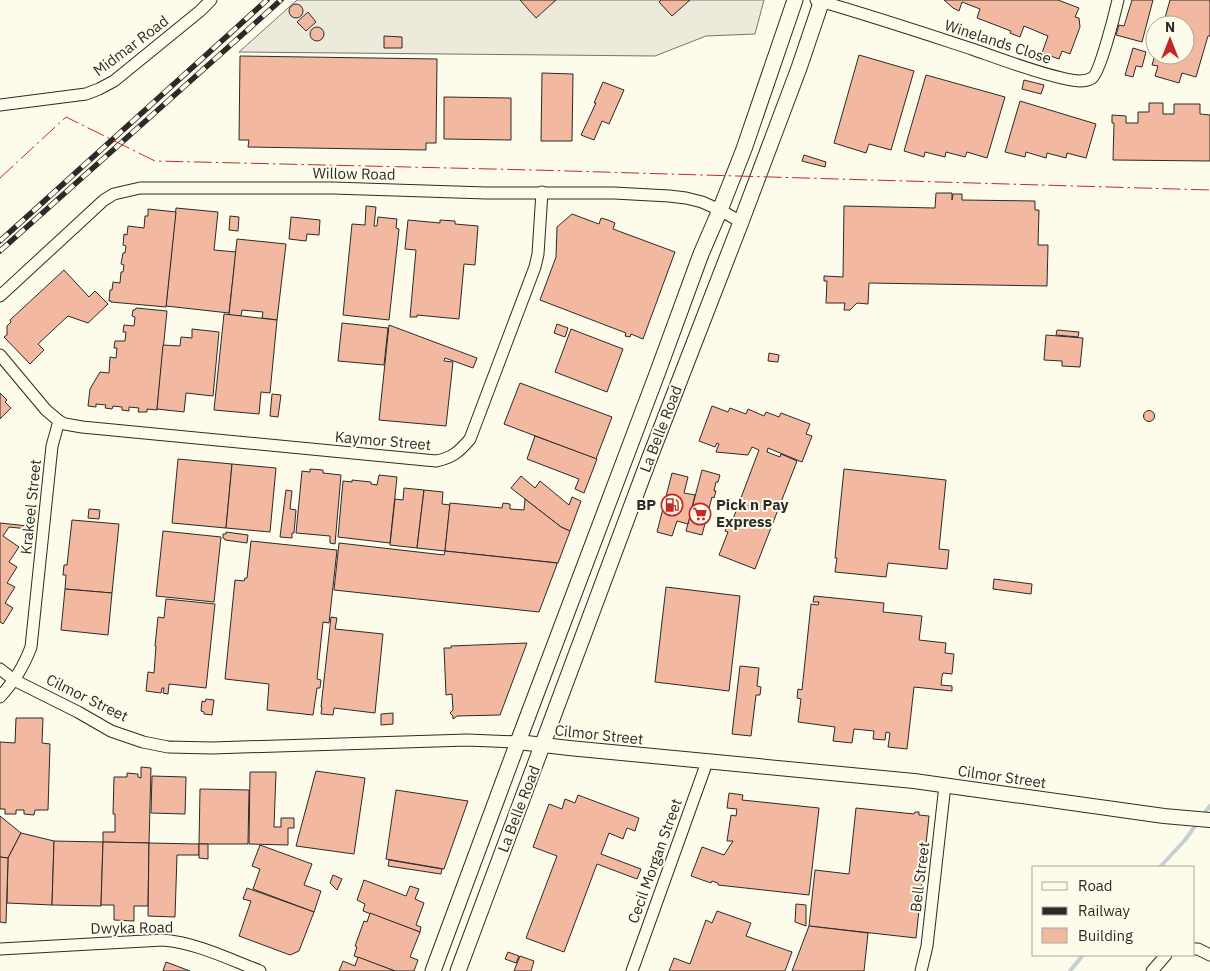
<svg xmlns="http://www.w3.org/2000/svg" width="1210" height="971" font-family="'IBM Plex Sans',sans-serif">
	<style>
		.parking { fill: #eceadb; stroke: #74746e }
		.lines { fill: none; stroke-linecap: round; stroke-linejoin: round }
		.stream { stroke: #c7d0d0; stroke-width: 4 }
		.building { fill: #f2b8a0; stroke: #2b2b2b }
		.minor-casing { stroke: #2b2b2b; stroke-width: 13 }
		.tertiary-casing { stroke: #2b2b2b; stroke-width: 16 }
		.secondary-casing { stroke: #2b2b2b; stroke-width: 17 }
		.minor { stroke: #fdfbea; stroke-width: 11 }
		.tertiary { stroke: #fdfbea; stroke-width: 14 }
		.secondary { stroke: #fdfbea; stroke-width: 15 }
		.rail-casing { stroke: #2b2b2b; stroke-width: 5.5 }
		.rail { stroke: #fdfbea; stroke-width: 4; stroke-dasharray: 11; stroke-linecap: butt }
		.power { stroke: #c62828; stroke-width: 1; stroke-dasharray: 18 4 2.5 4; stroke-linecap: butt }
		.labels { text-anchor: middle; stroke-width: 4; stroke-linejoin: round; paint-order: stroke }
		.street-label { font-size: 15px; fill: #2b2b2b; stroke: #fdfbea }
		.poi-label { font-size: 15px; font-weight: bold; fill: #2b2b2b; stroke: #fdfbea; text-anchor: end }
	</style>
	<rect width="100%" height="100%" fill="#fdfbea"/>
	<!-- parking -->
	<path class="parking" d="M297 0H764L755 34 706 36 655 56 239 52Z"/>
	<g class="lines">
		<!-- stream -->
		<g class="stream">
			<path d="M1202 816 1210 806"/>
			<path d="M1160 867 1185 840 1198 822"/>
			<path d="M1070 971 1083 955"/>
		</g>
	</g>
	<!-- building -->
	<g class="building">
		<path d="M520 0H556L536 18Z"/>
		<path d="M661 0H690L672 16 659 2Z"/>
		<path d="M944 0H1058L1079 8 1075 17 1079 18 1080 27 1070 54 1062 51 1059 59 1042 53 1048 36 1024 26 1020 37 1010 33 1011 31 977 18 980 9 962 2 959 11 953 8Z"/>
		<path d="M1132 0H1153L1142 42 1116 35 1119 25 1124 26Z"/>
		<path d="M1170 0H1210V36H1208L1196 77 1182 73 1179 83 1155 76 1158 66 1152 65 1155 55H1185V25H1163Z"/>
		<circle cx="296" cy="11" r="7"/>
		<path d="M308 12 316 22 306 31 297 22Z"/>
		<circle cx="317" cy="34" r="7"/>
		<path d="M384 36 402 37V48H384Z"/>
		<path d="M1133 48 1146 52 1142 67 1136 66 1133 77 1125 75Z"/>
		<path d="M859 55 914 71 891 150 869 144 866 153 834 143Z"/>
		<path d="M240 56 437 59 436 143H426V150L248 147 249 140H239Z"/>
		<path d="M542 73 573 74 572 141H541Z"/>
		<path d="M926 75 1005 97 987 158 967 152 965 157 946 152 945 157 925 152 924 157 904 151Z"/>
		<path d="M1024 80 1044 85 1041 94 1022 89Z"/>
		<path d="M603 82 624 90 609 124 602 121 594 140 581 135 596 103H594Z"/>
		<path d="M444 97 511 98V140L444 139Z"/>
		<path d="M1020 101 1096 124 1086 158 1067 153 1066 158 1047 153 1046 158 1026 152 1025 157 1005 152Z"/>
		<path d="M1149 103H1163V114H1174V104H1200V114L1210 115V161L1113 160 1114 123H1112V115L1126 116V123H1138V112H1149Z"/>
		<path d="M804 155 826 162 825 167 802 161Z"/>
		<path d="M936 193H952V200L953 194H962V200L1035 201V210H1039L1038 245H1048L1047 286 869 283 868 304 857 303 850 310H844L845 303H826L827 281H824V276L843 277 844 206 935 208Z"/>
		<path d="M366 206 376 207 374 226H377L378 217 397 219 396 228 399 229 389 320 343 315 352 224 365 225Z"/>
		<path d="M176 208 218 212 214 250 236 252 229 313 166 306Z"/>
		<path d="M148 209 176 212 166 307 111 302V301H109L110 290H112L113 282 120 283 121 272H123L124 265 121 264 123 253H125L126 246 123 245 124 234 127 235 128 226 144 228 145 216H148Z"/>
		<path d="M572 214 599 224 601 218 608 220 615 223 613 229 675 252 643 339 631 334 630 337 625 336 626 333 540 300 556 257 557 227Z"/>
		<path d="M230 216 239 217 238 231 229 230Z"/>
		<path d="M291 217 320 220 319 235 307 234 306 241 289 239Z"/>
		<path d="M408 220 440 223V220L455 221V224L478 226 475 265 464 264 459 319 417 315V317H410L416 250 405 249Z"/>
		<path d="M237 239 286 244 277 320 262 318 263 312 242 310 241 316 229 315Z"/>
		<path d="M64 270 89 297 95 291 108 304 88 323 68 316 38 344 44 350 30 364 4 337 7 335V326L11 322 10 320Z"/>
		<path d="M136 308 167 311 157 410 147 409V412H138L139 408 129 407V411L122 410V407L113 406 112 409 105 408 106 405 96 404V407L88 406 90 389 100 372 109 373 110 357 116 358 117 348H114L115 341H125L126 332H123L124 325 134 326 135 317 132 316 133 310H135Z"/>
		<path d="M224 314 277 320 270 393 261 392 259 414 214 410Z"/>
		<path d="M342 323 388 328 384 365 338 361Z"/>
		<path d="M557 324 568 328 565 337 554 333Z"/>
		<path d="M389 325 477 358 473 368 445 358 444 361 453 362 446 426 379 420Z"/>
		<path d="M192 329 219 332 213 396 186 393 184 412 157 409 163 345 180 346 181 337 192 338Z"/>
		<path d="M571 329 623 349 607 392 555 372Z"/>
		<path d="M1057 330 1079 332 1078 337 1056 335Z"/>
		<path d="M1046 335 1083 338 1080 367 1062 366V361L1044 360Z"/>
		<path d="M769 353 779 355 778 362 768 361Z"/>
		<path d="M520 383 612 417 596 459 504 424Z"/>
		<path d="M0 393 7 400 5 402 11 408 0 419Z"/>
		<path d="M272 394 281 395 278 417 270 416Z"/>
		<path d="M712 406 728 412 730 408 746 414 748 409 764 416 766 412 779 417 781 413 810 424 806 434 812 436 802 462 768 448 767 452 780 457 781 454 797 461 755 569 719 555 728 532 725 531 730 518 733 519 759 450 752 447 748 455 716 452 719 444 717 443 715 447 699 441Z"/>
		<circle cx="1149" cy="416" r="5.5"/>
		<path d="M535 436 597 459 584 493 575 489 579 479 527 459Z"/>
		<path d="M178 459 232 464 226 528 172 523Z"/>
		<path d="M232 464 276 468 270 532 226 528Z"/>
		<path d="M310 469 323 470V473L341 475 335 544 330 543V536L296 533 302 471 310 472Z"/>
		<path d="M844 469 946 480 939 549 949 550 947 569 888 563 886 577 835 572 837 558H835Z"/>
		<path d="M702 470 720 475 718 482H716L714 491H716L714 498 712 497 702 535 686 531Z"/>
		<path d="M672 473 688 477 684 493 695 495 688 524 677 521 672 536 657 532Z"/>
		<path d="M379 475 397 477 390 543 338 537 343 481 352 482V480L371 482V484L377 485Z"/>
		<path d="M521 476 535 488 540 481 569 505 572 497 581 501 570 531 561 527 511 488Z"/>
		<path d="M404 488 424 490 417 548 390 545 395 499 403 500Z"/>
		<path d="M286 490 292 491 290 509 296 510 294 533H292V538L280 537Z"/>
		<path d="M424 490 443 492 442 504 450 505 445 551 417 548Z"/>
		<path d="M525 499 561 527 570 531 558 563 445 551 450 503 502 508 503 503 510 504V509L524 510Z"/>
		<path d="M89 509 100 510 99 519 88 518Z"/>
		<path d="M72 520 119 524 112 593 65 589 66 575H63L64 565H67Z"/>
		<path d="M0 523 28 526V529L9 527 3 536 19 547 9 562 17 567 7 583 15 587 5 603 13 608 3 624 0 622Z"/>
		<path d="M163 531 221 537 214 602 156 596Z"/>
		<path d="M226 532 248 535 247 543 225 540V539L223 538V534H226Z"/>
		<path d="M251 541 337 550 329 623 323 622 317 679 321 680 320 688H317L313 715 267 710 269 684 225 679 235 580 244 581 245 578H247Z"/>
		<path d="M339 543 444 555 445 551 557 563 556 567 539 612 334 590Z"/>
		<path d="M994 579 1032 584 1031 594 993 589Z"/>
		<path d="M666 587 740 596 729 691 655 682Z"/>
		<path d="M65 589 112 593 108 635 61 630Z"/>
		<path d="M814 596 884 603 883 612 922 616 919 640 946 643 945 653 954 654 952 674 943 673 942 676 941 685 952 686V691L914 687 907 749 888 747 890 733 886 732 885 740 873 739 874 731 854 729 852 743 833 741 835 727 798 722 801 699 797 698 798 689 802 690 811 604 818 605 819 602H813Z"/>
		<path d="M166 599 215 604 206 688 169 684 168 694 163 693 164 688H162L161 693 146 691 148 672 154 673 156 646H155L158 617 164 618Z"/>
		<path d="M331 617 337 618 335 629 383 634 375 713 334 708 333 715 321 714 322 707H321Z"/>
		<path d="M527 643 500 715 457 716 453 719V716L450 713 453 710 452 694 446 695 444 648H451V646Z"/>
		<path d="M740 666 759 668 757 686 761 687 760 695H756L751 736 732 734Z"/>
		<path d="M206 699 214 700 212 715 204 714V712L201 711 202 701 205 702Z"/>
		<path d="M393 713V724L381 725V714Z"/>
		<path d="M16 718H43L42 743 50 744 48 810H35L34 815 24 814V810H16V814H5V809H0V742L15 743Z"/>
		<path d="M141 767 151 768 149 843 103 842V832H115V814H113L114 777H127V773L138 774V777L141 778Z"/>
		<path d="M316 771 365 778 354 854 296 846Z"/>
		<path d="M250 772H276L274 827H281V818H294V828H288V845L249 844Z"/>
		<path d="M152 776 186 777 185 814 151 813Z"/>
		<path d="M200 789 249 790 248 844H199Z"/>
		<path d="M396 790 468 801 444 869 386 859Z"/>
		<path d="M729 793 743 795 742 800 819 808 809 895 718 885V883L712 881 711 883 691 876 702 847 724 855 733 841H727L731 815 736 816 737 809 727 808Z"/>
		<path d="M578 795 639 818 635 831 627 828 623 839 609 833 601 854 641 869 637 879 597 864 564 952 526 938 557 856 533 847 549 804 562 809 565 799 575 803Z"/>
		<path d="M856 808 914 814 915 812H919V815L929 816 916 938 809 926 815 870 849 874Z"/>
		<path d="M0 816 21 833 8 858 0 857Z"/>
		<path d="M21 833 54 841 52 905 7 903 8 858Z"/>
		<path d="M54 841 103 842 101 906 52 905Z"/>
		<path d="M103 842 149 843 148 906H134V921L114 920V905H101Z"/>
		<path d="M149 843 199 844V855H177L175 917 148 916Z"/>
		<path d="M199 844H208V859L199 858Z"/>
		<path d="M260 845 312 864 304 885 321 891 314 912 253 889 260 869 252 866Z"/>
		<path d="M0 857 8 858 6 923 0 922Z"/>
		<path d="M389 860 442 869 441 874 388 866Z"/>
		<path d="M333 875 342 879 337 890 330 883Z"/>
		<path d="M364 880 406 896 410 886 419 889 415 899 424 903 416 925 421 927 420 932 363 911 365 904 357 900Z"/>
		<path d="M247 888 314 912 299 951 290 955 239 936 251 901 243 899Z"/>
		<path d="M796 904 806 905V926L795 922Z"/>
		<path d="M717 911 751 923 746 936 792 952 785 971H669L674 958 690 964 706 920 712 923Z"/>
		<path d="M370 913 420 932 410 957 418 960 414 971H395L354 956 357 947 355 946 364 921 367 922Z"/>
		<path d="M809 926 868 933 864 971H792Z"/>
		<path d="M508 952 519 956 516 963 505 959Z"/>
		<path d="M520 956 534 961 531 971H514Z"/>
		<path d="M358 957 395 971H339L343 961 355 966Z"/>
		<path d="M166 962 190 971H163Z"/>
	</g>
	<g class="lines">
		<!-- minor casing -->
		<g class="minor-casing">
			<g id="minor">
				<path d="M816 0C869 15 920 32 972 49 1003 60 1034 72 1066 79 1074 81 1084 83 1092 78 1100 73 1115 13 1118 0"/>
				<path d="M0 105 86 94 99 89 114 81 200 11 211 0"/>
				<path d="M0 296 104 200 114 194 140 188H333L486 193H614L669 196 686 198 702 202 720 210 741 222"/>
				<path d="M0 355 46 410 59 421 52 446 31 647C23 668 15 680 0 697"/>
				<path d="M59 421 65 424 82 427 436 461C452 458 459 452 470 439L535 267 538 254 542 192"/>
				<path d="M0 669 14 680 78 712 111 731 143 742 168 747 212 748 467 740 518 742"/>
				<path d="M0 949 163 940C197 943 229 959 260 971"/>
				<path d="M1194 949H1198L1210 955"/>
				<path d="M632 971 707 762"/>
				<path d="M921 971 927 946 945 785"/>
				<path d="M1152 971 1166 955"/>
			</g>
		</g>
		<!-- tertiary casing -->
		<g class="tertiary-casing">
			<path id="tertiary" d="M518 742 569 748 914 781 1164 816 1210 820"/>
		</g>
		<!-- secondary casing -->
		<g class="secondary-casing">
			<g id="secondary">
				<path d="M433 971 518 742 657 374 701 254 720 210 744 149 795 0"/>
				<path d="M458 971 648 462 741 222 799 68 822 0"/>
			</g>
		</g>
		<!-- minor -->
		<use href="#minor" class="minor"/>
		<!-- tertiary -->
		<use href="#tertiary" class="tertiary"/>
		<!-- secondary -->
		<use href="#secondary" class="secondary"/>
		<!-- rail casing -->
		<g class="rail-casing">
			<g id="rail">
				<path d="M0 241 267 0"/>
				<path d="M0 251 281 0"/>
			</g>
		</g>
		<!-- rail -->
		<use href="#rail" class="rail"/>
		<!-- power -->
		<path class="power" d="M0 178 66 117 155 161 534 170 1210 190"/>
	</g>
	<!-- icons -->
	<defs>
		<g id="fuel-ring" transform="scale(1.125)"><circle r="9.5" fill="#fdfbea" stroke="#c62828" stroke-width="1.5"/><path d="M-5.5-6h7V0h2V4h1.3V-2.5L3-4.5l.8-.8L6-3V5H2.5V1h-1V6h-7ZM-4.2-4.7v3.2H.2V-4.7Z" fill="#c62828"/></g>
		<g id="supermarket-ring" transform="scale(1.125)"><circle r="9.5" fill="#fdfbea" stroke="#c62828" stroke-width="1.5"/><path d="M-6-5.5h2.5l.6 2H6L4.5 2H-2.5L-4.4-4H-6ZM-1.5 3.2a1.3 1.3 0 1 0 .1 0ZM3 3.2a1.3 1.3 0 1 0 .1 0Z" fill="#c62828"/></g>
	</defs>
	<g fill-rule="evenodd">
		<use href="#fuel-ring" x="672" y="505"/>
		<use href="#supermarket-ring" x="700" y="514"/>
	</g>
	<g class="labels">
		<!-- street labels -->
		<g class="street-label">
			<text transform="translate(998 42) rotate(18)" y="5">Winelands Close</text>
			<text transform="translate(131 46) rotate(-37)" y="5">Midmar Road</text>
			<text transform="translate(354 174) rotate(1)" y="5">Willow Road</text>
			<text transform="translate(661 429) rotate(-69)" y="5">La Belle Road</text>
			<text transform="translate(383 441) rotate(5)" y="5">Kaymor Street</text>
			<text transform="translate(31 507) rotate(-84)" y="5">Krakeel Street</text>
			<text transform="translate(87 698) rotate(26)" y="5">Cilmor Street</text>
			<text transform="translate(599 735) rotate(6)" y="5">Cilmor Street</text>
			<text transform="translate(1002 777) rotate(8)" y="5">Cilmor Street</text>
			<text transform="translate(519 809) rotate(-69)" y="5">La Belle Road</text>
			<text transform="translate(655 861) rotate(-70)" y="5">Cecil Morgan Street</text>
			<text transform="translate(920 877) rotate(-83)" y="5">Bell Street</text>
			<text transform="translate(132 928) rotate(-1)" y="5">Dwyka Road</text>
		</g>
		<!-- poi labels -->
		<g class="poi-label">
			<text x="656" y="510">BP</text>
			<text x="716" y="510" text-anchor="start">Pick n Pay<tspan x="716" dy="17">Express</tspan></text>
		</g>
	</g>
	<!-- legend -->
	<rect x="1032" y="866" width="162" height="90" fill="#fdfbea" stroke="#a9a89e"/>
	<rect x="1042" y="882" width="25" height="8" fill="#fdfbea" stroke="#a9a89e"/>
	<text x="1078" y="891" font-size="15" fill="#2b2b2b">Road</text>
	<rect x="1042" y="907" width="25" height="8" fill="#2b2b2b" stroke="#a9a89e"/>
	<text x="1078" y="916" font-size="15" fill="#2b2b2b">Railway</text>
	<rect x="1042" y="928" width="25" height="15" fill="#f2b8a0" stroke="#a9a89e"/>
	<text x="1078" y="941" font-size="15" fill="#2b2b2b">Building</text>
	<!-- north arrow -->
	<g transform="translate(1170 40)"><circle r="24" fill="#fdfbea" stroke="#a9a89e"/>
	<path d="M0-4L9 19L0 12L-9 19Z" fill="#c62828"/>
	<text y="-8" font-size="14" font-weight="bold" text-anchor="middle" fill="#2b2b2b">N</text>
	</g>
</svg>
